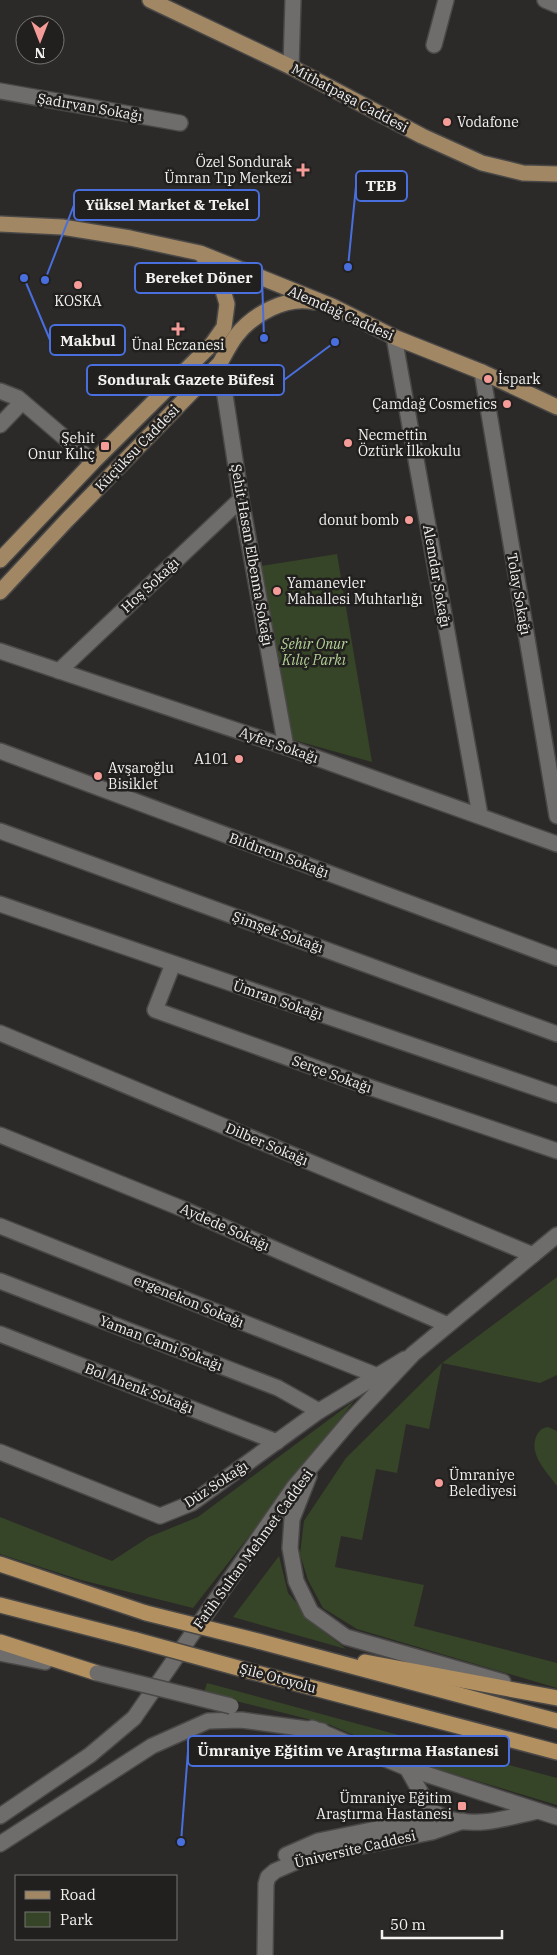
<svg xmlns="http://www.w3.org/2000/svg" width="557" height="1955" font-family="'IBM Plex Serif',serif">
	<style>
		.green { fill: #364527 }
		.lines { fill: none; stroke-linecap: round; stroke-linejoin: round }
		.minor-casing { stroke: #494847; stroke-width: 18 }
		.secondary-casing { stroke: #494847; stroke-width: 18 }
		.primary-casing { stroke: #494847; stroke-width: 18 }
		.trunk-casing { stroke: #494847; stroke-width: 18 }
		.minor { stroke: #6f6d6b; stroke-width: 15 }
		.secondary { stroke: #6f6d6b; stroke-width: 15 }
		.primary { stroke: #a18763; stroke-width: 15 }
		.trunk { stroke: #b29060; stroke-width: 15 }
		.secondary-bridge-casing { stroke: #494847; stroke-width: 18; stroke-linecap: butt }
		.trunk-bridge-casing { stroke: #494847; stroke-width: 18; stroke-linecap: butt }
		.secondary-bridge { stroke: #6f6d6b; stroke-width: 15 }
		.trunk-bridge { stroke: #b29060; stroke-width: 15 }
		.poi-dot { fill: #f59b98; stroke: #22201f; stroke-width: 2 }
		.labels { text-anchor: middle; stroke-width: 5; stroke-linejoin: round; paint-order: stroke }
		.street-label { font-size: 14px; fill: #f2f1f0; stroke: #22201f }
		.poi-label { font-size: 14px; fill: #f2f1f0; stroke: #22201f; text-anchor: start }
		.park-label { font-size: 14px; font-style: italic; fill: #b3d295; stroke: #22201f }
		.leader { fill: none; stroke: #486fdd; stroke-width: 2 }
		.callout-dot { fill: #486fdd; stroke: #22201f; stroke-width: 2 }
		.callout { fill: #22201f; stroke: #486fdd; stroke-width: 2 }
		.callout-label { font-size: 15px; text-anchor: middle; font-weight: bold; fill: #f2f1f0 }
	</style>
	<rect width="100%" height="100%" fill="#2c2a28"/>
	<!-- green -->
	<g class="green">
		<path d="M337 554 372 762 290 739 261 566Z"/>
		<path d="M557 1277V1375L540 1383 442 1363 429 1429 406 1424 397 1473 376 1469 362 1540 341 1536 335 1567 424 1585 414 1626 557 1663V1688L357 1629 323 1608 308 1580 300 1554 304 1521 346 1458 442 1363Z"/>
		<path d="M354 1401 193 1608 81 1580 0 1554V1517L112 1561 149 1537 198 1517Z"/>
		<path d="M548 1427 557 1431V1486C547 1472 529 1455 536 1437 539 1431 541 1428 548 1427Z"/>
		<path d="M279 1556 288 1593 315 1625 346 1649 233 1617Z"/>
		<path d="M207 1683 557 1778V1805L424 1765 328 1724 204 1693Z"/>
	</g>
	<g class="lines">
		<!-- minor casing -->
		<g class="minor-casing">
			<g id="minor">
				<path d="M545 0 557 5"/>
				<path d="M434 45 446 0"/>
				<path d="M291 67 293 0"/>
				<path d="M0 91 180 123"/>
				<path d="M394 337 480 815"/>
				<path d="M220 363 241 499 286 747"/>
				<path d="M482 372 557 816"/>
				<path d="M0 391 18 398 93 462"/>
				<path d="M0 425 22 402"/>
				<path d="M0 651 286 747 557 844"/>
				<path d="M59 671 241 499"/>
				<path d="M0 751 557 958"/>
				<path d="M0 831 557 1034"/>
				<path d="M0 904 557 1095"/>
				<path d="M173 964 155 1010 372 1088 557 1151"/>
				<path d="M0 1033 533 1255"/>
				<path d="M0 1135 183 1209 448 1325"/>
				<path d="M0 1226 378 1376"/>
				<path d="M0 1281 278 1388 319 1411"/>
				<path d="M0 1334 277 1442"/>
				<path d="M0 1452 160 1516 192 1503 319 1411 405 1359"/>
				<path d="M407 1768 431 1811C438 1814 445 1818 453 1820 481 1827 510 1817 538 1811"/>
				<path d="M286 1855 318 1841 430 1818 431 1811"/>
				<path d="M265 1955 266 1884 268 1877 275 1871 307 1857 432 1832 463 1821"/>
			</g>
		</g>
		<!-- secondary casing -->
		<g class="secondary-casing">
			<g id="secondary">
				<path d="M309 1476 292 1519 290 1548 296 1581 311 1612 346 1637 503 1682"/>
				<path d="M0 1653 45 1662"/>
				<path d="M312 1728 407 1768 557 1817"/>
				<path d="M0 1816 90 1755 134 1718 294 1487 350 1421 413 1354 557 1235"/>
				<path d="M0 1844 152 1746 208 1721 241 1720 322 1731"/>
			</g>
		</g>
		<!-- primary casing -->
		<g class="primary-casing">
			<g id="primary">
				<path d="M150 0 291 67 422 136 482 163 523 173 557 174"/>
				<path d="M0 224 62 227 130 238 200 253 332 306 394 337 482 372 557 407"/>
				<path d="M0 560 93 462 212 344 224 327 227 304 219 277 201 254"/>
				<path d="M0 592 67 520 220 363C225 354 230 344 236 336 253 314 286 296 314 302"/>
			</g>
		</g>
		<!-- trunk casing -->
		<g class="trunk-casing">
			<g id="trunk">
				<path d="M0 1564 146 1613"/>
				<path d="M0 1605 136 1640"/>
				<path d="M258 1641 557 1721"/>
				<path d="M0 1642 97 1673"/>
				<path d="M365 1662 557 1698"/>
				<path d="M249 1671 557 1752"/>
			</g>
		</g>
		<!-- minor -->
		<use href="#minor" class="minor"/>
		<!-- secondary -->
		<use href="#secondary" class="secondary"/>
		<!-- primary -->
		<use href="#primary" class="primary"/>
		<!-- trunk -->
		<use href="#trunk" class="trunk"/>
		<!-- secondary-bridge casing -->
		<g class="secondary-bridge-casing">
			<path id="secondary-bridge" d="M97 1673 231 1706"/>
		</g>
		<!-- trunk-bridge casing -->
		<g class="trunk-bridge-casing">
			<g id="trunk-bridge">
				<path d="M146 1613 258 1641"/>
				<path d="M136 1640 249 1671"/>
			</g>
		</g>
		<!-- secondary-bridge -->
		<use href="#secondary-bridge" class="secondary-bridge"/>
		<!-- trunk-bridge -->
		<use href="#trunk-bridge" class="trunk-bridge"/>
	</g>
	<!-- markers -->
	<g class="poi-dot">
		<circle cx="447" cy="122" r="5"/>
		<path d="M300.5 162.5h5v5h5v5h-5v5h-5v-5h-5v-5h5z"/>
		<circle cx="78" cy="285" r="5"/>
		<path d="M175.5 321.5h5v5h5v5h-5v5h-5v-5h-5v-5h5z"/>
		<circle cx="488" cy="379" r="5"/>
		<circle cx="507" cy="404" r="5"/>
		<circle cx="348" cy="443" r="5"/>
		<rect x="100" y="441" width="10" height="10" rx="2.5"/>
		<circle cx="409" cy="520" r="5"/>
		<circle cx="277" cy="591" r="5"/>
		<circle cx="239" cy="759" r="5"/>
		<circle cx="98" cy="776" r="5"/>
		<circle cx="439" cy="1483" r="5"/>
		<rect x="457" y="1801" width="10" height="10" rx="2.5"/>
	</g>
	<g class="labels">
		<!-- street labels -->
		<g class="street-label">
			<text transform="translate(350 98) rotate(28)" y="5">Mithatpaşa Caddesi</text>
			<text transform="translate(90 107) rotate(10)" y="5">Şadırvan Sokağı</text>
			<text transform="translate(341 313) rotate(24)" y="5">Alemdağ Caddesi</text>
			<text transform="translate(137 448) rotate(-46)" y="5">Küçüksu Caddesi</text>
			<text transform="translate(252 555) rotate(80)" y="5">Şehit Hasan Elbenna Sokağı</text>
			<text transform="translate(437 576) rotate(80)" y="5">Alemdar Sokağı</text>
			<text transform="translate(150 585) rotate(-43)" y="5">Hoş Sokağı</text>
			<text transform="translate(519 594) rotate(80)" y="5">Tolay Sokağı</text>
			<text transform="translate(279 745) rotate(19)" y="5">Ayfer Sokağı</text>
			<text transform="translate(279 855) rotate(20)" y="5">Bıldırcın Sokağı</text>
			<text transform="translate(278 932) rotate(20)" y="5">Şimşek Sokağı</text>
			<text transform="translate(278 1000) rotate(19)" y="5">Ümran Sokağı</text>
			<text transform="translate(332 1074) rotate(20)" y="5">Serçe Sokağı</text>
			<text transform="translate(267 1144) rotate(23)" y="5">Dilber Sokağı</text>
			<text transform="translate(225 1227) rotate(24)" y="5">Aydede Sokağı</text>
			<text transform="translate(189 1301) rotate(22)" y="5">ergenekon Sokağı</text>
			<text transform="translate(161 1343) rotate(21)" y="5">Yaman Cami Sokağı</text>
			<text transform="translate(139 1388) rotate(21)" y="5">Bol Ahenk Sokağı</text>
			<text transform="translate(216 1484) rotate(-33)" y="5">Düz Sokağı</text>
			<text transform="translate(253 1549) rotate(-54)" y="5">Fatih Sultan Mehmet Caddesi</text>
			<text transform="translate(278 1678) rotate(15)" y="5">Şile Otoyolu</text>
			<text transform="translate(355 1849) rotate(-13)" y="5">Üniversite Caddesi</text>
		</g>
		<!-- poi labels -->
		<g class="poi-label">
			<text x="457" y="127">Vodafone</text>
			<text x="292" y="167" text-anchor="end">Özel Sondurak<tspan x="292" dy="16">Ümran Tıp Merkezi</tspan></text>
			<text x="78" y="306" text-anchor="middle">KOSKA</text>
			<text x="178" y="350" text-anchor="middle">Ünal Eczanesi</text>
			<text x="498" y="384">İspark</text>
			<text x="497" y="409" text-anchor="end">Çamdağ Cosmetics</text>
			<text x="358" y="440">Necmettin<tspan x="358" dy="16">Öztürk İlkokulu</tspan></text>
			<text x="95" y="443" text-anchor="end">Şehit<tspan x="95" dy="16">Onur Kılıç</tspan></text>
			<text x="399" y="525" text-anchor="end">donut bomb</text>
			<text x="287" y="588">Yamanevler<tspan x="287" dy="16">Mahallesi Muhtarlığı</tspan></text>
			<text x="229" y="764" text-anchor="end">A101</text>
			<text x="108" y="773">Avşaroğlu<tspan x="108" dy="16">Bisiklet</tspan></text>
			<text x="449" y="1480">Ümraniye<tspan x="449" dy="16">Belediyesi</tspan></text>
			<text x="452" y="1803" text-anchor="end">Ümraniye Eğitim<tspan x="452" dy="16">Araştırma Hastanesi</tspan></text>
		</g>
		<!-- park labels -->
		<g class="park-label">
			<text x="314" y="649">Şehir Onur<tspan x="314" dy="16">Kılıç Parkı</tspan></text>
		</g>
	</g>
	<!-- callouts -->
	<path class="leader" d="M348 267L356 186M45 280L74 205M264 338L262 278M24 278L50 340M335 342L284 380M181 1842L188 1751"/>
	<g class="callout-dot">
		<circle cx="348" cy="267" r="5"/>
		<circle cx="45" cy="280" r="5"/>
		<circle cx="264" cy="338" r="5"/>
		<circle cx="24" cy="278" r="5"/>
		<circle cx="335" cy="342" r="5"/>
		<circle cx="181" cy="1842" r="5"/>
	</g>
	<g class="callout">
		<rect x="356" y="171" width="51" height="30" rx="5"/>
		<rect x="74" y="190" width="185" height="30" rx="5"/>
		<rect x="135" y="263" width="127" height="30" rx="5"/>
		<rect x="50" y="325" width="75" height="30" rx="5"/>
		<rect x="87" y="365" width="197" height="30" rx="5"/>
		<rect x="188" y="1736" width="321" height="30" rx="5"/>
	</g>
	<g class="callout-label">
		<text x="381" y="191">TEB</text>
		<text x="167" y="210">Yüksel Market &amp; Tekel</text>
		<text x="199" y="283">Bereket Döner</text>
		<text x="88" y="346">Makbul</text>
		<text x="186" y="385">Sondurak Gazete Büfesi</text>
		<text x="348" y="1756">Ümraniye Eğitim ve Araştırma Hastanesi</text>
	</g>
	<!-- legend -->
	<rect x="15" y="1875" width="162" height="65" fill="#22201f" stroke="#757473"/>
	<rect x="25" y="1891" width="25" height="8" fill="#a18763" stroke="#757473"/>
	<text x="60" y="1900" font-size="15" fill="#f2f1f0">Road</text>
	<rect x="25" y="1912" width="25" height="15" fill="#364527" stroke="#757473"/>
	<text x="60" y="1925" font-size="15" fill="#f2f1f0">Park</text>
	<!-- north arrow -->
	<g transform="translate(40 40) rotate(180)"><circle r="24" fill="#22201f" stroke="#757473"/>
	<path d="M0-4L9 19L0 12L-9 19Z" fill="#f59b98"/>
	<text y="-8" font-size="14" font-weight="bold" text-anchor="middle" fill="#f2f1f0">N</text>
	</g>
	<!-- scale -->
	<path d="M382 1930v8h120v-8" fill="none" stroke="#f2f1f0" stroke-width="2.5"/>
	<text x="390" y="1930" font-size="15" fill="#f2f1f0" stroke="#22201f" stroke-width="4" paint-order="stroke">50 m</text>
</svg>
